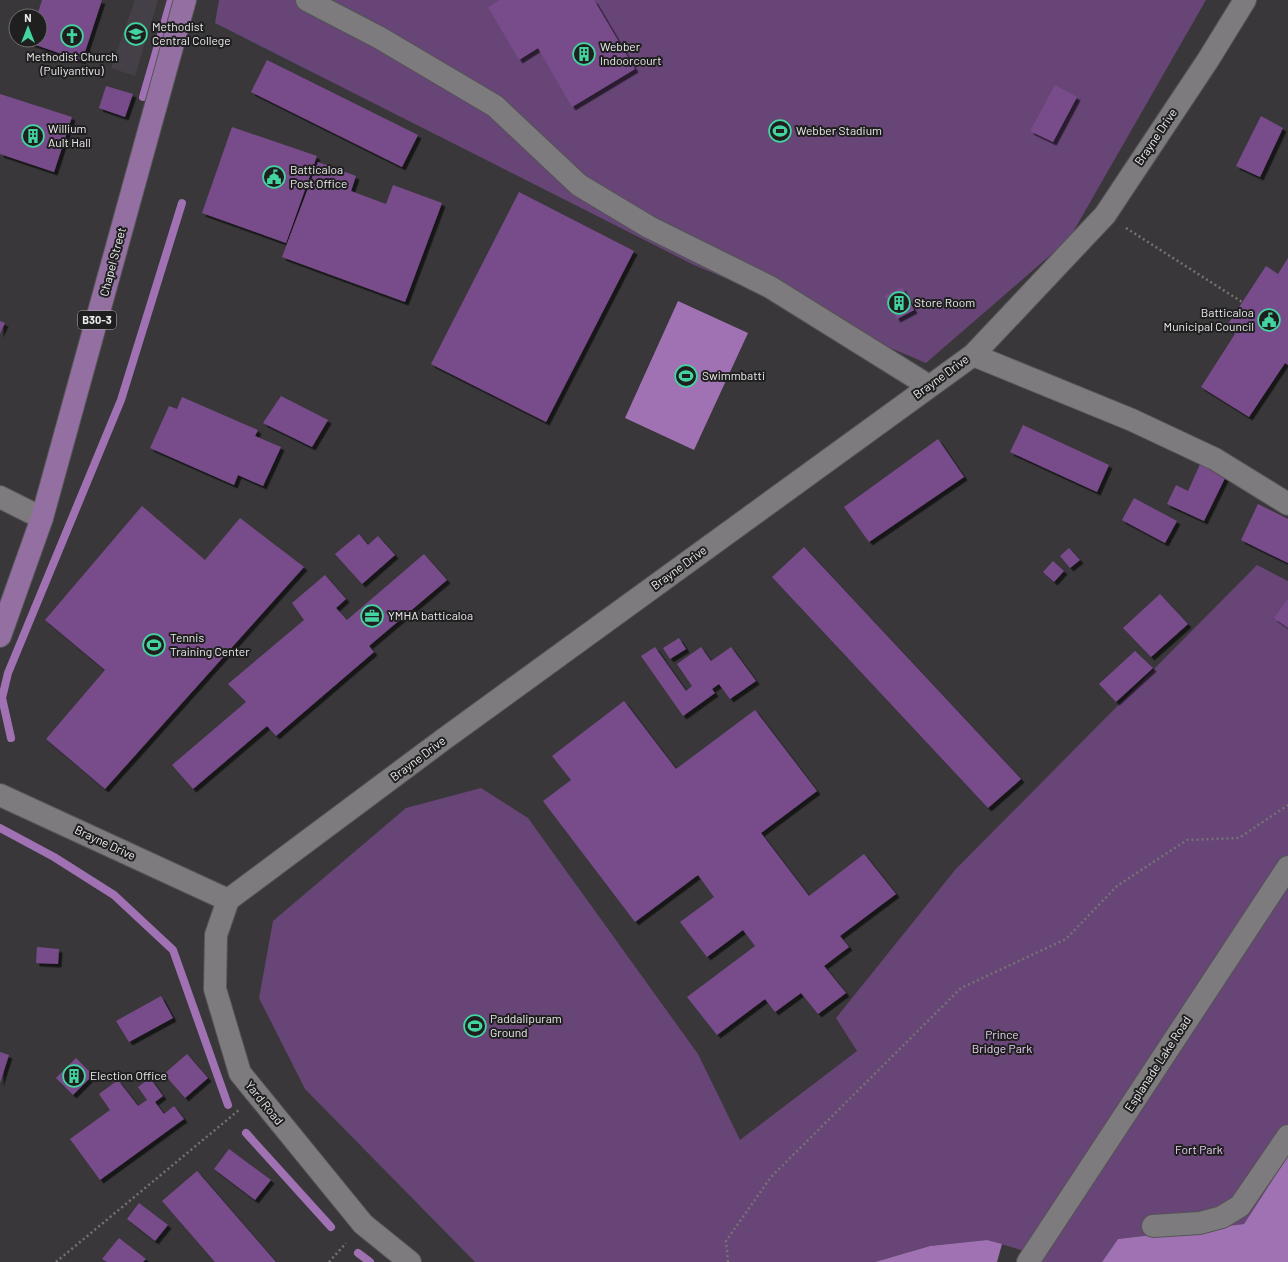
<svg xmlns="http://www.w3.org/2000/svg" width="1288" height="1262" font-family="Barlow,sans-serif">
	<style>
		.built { fill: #454047 }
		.green { fill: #674576 }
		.water { fill: #a072b4 }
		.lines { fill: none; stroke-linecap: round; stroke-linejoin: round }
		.stream { stroke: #a072b4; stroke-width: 8 }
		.building { fill: #784c8b; filter: url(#shadow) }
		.minor-casing { stroke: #555456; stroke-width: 24 }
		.major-casing { stroke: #555456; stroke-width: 24 }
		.path { stroke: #757376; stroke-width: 2.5; stroke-dasharray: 2 3; stroke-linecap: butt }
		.minor { stroke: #7d7b7e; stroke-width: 22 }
		.major { stroke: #9370a1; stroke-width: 22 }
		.labels { text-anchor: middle; stroke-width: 4; stroke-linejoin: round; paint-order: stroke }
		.shield { fill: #201f20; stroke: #aeadaf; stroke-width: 1 }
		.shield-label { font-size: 11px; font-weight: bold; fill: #ebeaec }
		.poi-label { font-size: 12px; fill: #ebeaec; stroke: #201f20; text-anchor: start }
		.street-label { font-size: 12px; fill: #ebeaec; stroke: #201f20 }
		.park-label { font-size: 12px; fill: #e7cff3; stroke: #201f20 }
	</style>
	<defs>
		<filter id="shadow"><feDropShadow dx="3.5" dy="3.5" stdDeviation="0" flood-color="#0009"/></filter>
	</defs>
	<rect width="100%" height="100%" fill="#39373a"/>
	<!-- built -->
	<path class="built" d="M135 0H158L135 76 111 68Z"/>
	<!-- green -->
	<g class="green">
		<path d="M219 0H1206L1069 239 926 363 694 265 215 23Z"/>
		<path d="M1257 565 1288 581V1156L1244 1224 1118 1239 1102 1262H1031L1035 1254 987 1240 930 1246 875 1262H475L305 1089 259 998 273 921 406 808 481 788 528 818 698 1054 740 1140 857 1051 836 1018 955 870Z"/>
	</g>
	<!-- water -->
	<g class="water">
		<path d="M678 301 748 333 694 450 625 418Z"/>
		<path d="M1288 1156V1262H1102L1118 1239 1244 1224Z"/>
		<path d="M987 1240 1002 1244 997 1262H875L930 1246Z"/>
	</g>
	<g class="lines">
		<!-- stream -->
		<g class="stream">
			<path d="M143 97 171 0"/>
			<path d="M11 738 2 698 8 673 121 400 182 203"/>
			<path d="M0 828 54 857 114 895 173 950 228 1105"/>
			<path d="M246 1133 331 1227"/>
			<path d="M358 1253 370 1262"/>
		</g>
	</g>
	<!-- building -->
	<g class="building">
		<path d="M42 0H102L82 61 30 43 31 40H40V16H37Z"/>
		<path d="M500 0H594L635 69 572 107 538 48 519 60 488 7Z"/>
		<path d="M267 60 418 135 402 167 251 92Z"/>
		<path d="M1055 85 1077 97 1053 142 1030 131Z"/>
		<path d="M106 86 133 94 125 117 99 108Z"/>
		<path d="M0 94 72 117 54 172 0 154Z"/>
		<path d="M1261 116 1283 128 1260 177 1236 166Z"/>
		<path d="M232 127 317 156 286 243 202 213Z"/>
		<path d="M318 162 356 176 351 191 386 204 393 185 442 203 405 302 282 257Z"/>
		<path d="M519 192 634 251 546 422 431 364Z"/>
		<path d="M1288 258V365L1285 363 1249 417 1201 387 1235 334 1226 327 1266 266 1278 274Z"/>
		<path d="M902 287 914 310 897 319 885 296Z"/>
		<path d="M0 321 5 323 0 334Z"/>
		<path d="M281 396 328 420 312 447 263 423Z"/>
		<path d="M182 397 258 430 255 436 281 447 263 486 238 475 234 485 150 448 169 406 177 409Z"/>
		<path d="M1023 425 1109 465 1097 492 1010 452Z"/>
		<path d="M938 439 964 477 869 542 844 507Z"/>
		<path d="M1202 460 1228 472 1204 521 1167 504 1176 485 1188 491Z"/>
		<path d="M1134 498 1177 521 1165 543 1122 520Z"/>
		<path d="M1258 504 1288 519V563L1241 540Z"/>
		<path d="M142 506 205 560 240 518 304 567 105 789 46 739 105 670 45 620Z"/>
		<path d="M359 534 368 545 378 536 395 555 362 584 335 554Z"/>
		<path d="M804 547 1021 779 988 808 772 577Z"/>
		<path d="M1069 548 1080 560 1070 568 1060 556Z"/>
		<path d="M424 554 447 580 369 646 374 652 276 736 267 726 193 789 172 765 246 702 228 684 304 620 292 603 325 575 346 599 336 608 347 620Z"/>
		<path d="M1053 561 1064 571 1054 582 1043 572Z"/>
		<path d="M1160 594 1188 624 1151 657 1123 628Z"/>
		<path d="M1288 599V628L1274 618Z"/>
		<path d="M679 638 686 649 670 659 663 648Z"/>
		<path d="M655 647 686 691 692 686 677 664 701 647 711 661 731 647 756 681 730 699 719 684 712 689 715 693 683 716 641 656Z"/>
		<path d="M1135 651 1153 668 1116 702 1099 684Z"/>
		<path d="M624 701 676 769 755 710 817 791 761 833 809 896 864 854 896 894 840 936 849 947 824 966 846 993 818 1014 801 993 775 1012 765 999 717 1035 687 997 755 946 743 930 707 957 680 922 714 897 698 875 635 922 543 801 571 780 552 756Z"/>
		<path d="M37 947 59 949 58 964 36 963Z"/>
		<path d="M161 996 173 1018 129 1042 116 1021Z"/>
		<path d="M0 1052 9 1055 0 1083Z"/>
		<path d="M187 1054 208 1078 185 1098 164 1074Z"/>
		<path d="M76 1058 93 1075 73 1095 56 1078Z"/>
		<path d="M150 1078 163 1096 155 1102 164 1114 174 1106 184 1119 100 1180 70 1139 110 1110 99 1094 118 1080 138 1106 147 1100 138 1087Z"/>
		<path d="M229 1149 271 1180 255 1200 214 1169Z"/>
		<path d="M197 1171 276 1262H215L162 1201Z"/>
		<path d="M139 1203 168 1225 155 1241 127 1219Z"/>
		<path d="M119 1238 146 1259 143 1262H107L102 1259Z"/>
	</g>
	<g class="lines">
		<!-- minor casing -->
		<g class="minor-casing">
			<g id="minor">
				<path d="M307 0 380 38 495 106 579 185 649 227 770 287 929 386"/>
				<path d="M973 355 1132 420 1215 459 1288 504"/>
				<path d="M0 497 42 518"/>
				<path d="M0 795 228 900 444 739 973 355 1105 215 1208 60 1245 0"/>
				<path d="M228 900 216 935 215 989 240 1073 363 1224 410 1262"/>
				<path d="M1153 1226 1200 1223 1222 1217 1240 1206 1288 1136"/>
				<path d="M1028 1262 1288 867"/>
			</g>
		</g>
		<!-- major casing -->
		<g class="major-casing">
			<path id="major" d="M0 636 42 518 185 0"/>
		</g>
		<!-- path -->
		<g class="path">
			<path d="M1126 228 1242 302"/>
			<path d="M56 1262 239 1110"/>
			<path d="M329 1262 346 1243"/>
			<path d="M728 1262 726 1241 771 1177 961 988 1066 939 1117 886 1187 840 1239 838 1288 805"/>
		</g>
		<!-- minor -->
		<use href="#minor" class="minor"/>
		<!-- major -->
		<use href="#major" class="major"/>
	</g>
	<!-- icons -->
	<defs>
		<g id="school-ring" transform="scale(1.15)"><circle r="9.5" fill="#201f20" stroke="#43d4a0" stroke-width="1.5"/><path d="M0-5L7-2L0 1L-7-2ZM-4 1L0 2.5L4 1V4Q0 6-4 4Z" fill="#43d4a0"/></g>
		<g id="church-ring" transform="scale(1.15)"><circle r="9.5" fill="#201f20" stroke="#43d4a0" stroke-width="1.5"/><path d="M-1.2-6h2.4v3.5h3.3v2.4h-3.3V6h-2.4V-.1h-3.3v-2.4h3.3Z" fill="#43d4a0"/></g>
		<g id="building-ring" transform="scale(1.15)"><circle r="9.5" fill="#201f20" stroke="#43d4a0" stroke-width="1.5"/><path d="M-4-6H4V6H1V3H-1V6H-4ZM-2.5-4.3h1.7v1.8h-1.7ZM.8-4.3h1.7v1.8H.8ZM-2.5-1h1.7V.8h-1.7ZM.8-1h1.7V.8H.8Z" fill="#43d4a0"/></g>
		<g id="stadium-ring" transform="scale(1.15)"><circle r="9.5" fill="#201f20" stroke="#43d4a0" stroke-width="1.5"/><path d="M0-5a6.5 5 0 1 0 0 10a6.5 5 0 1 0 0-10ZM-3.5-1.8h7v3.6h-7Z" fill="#43d4a0"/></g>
		<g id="civic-ring" transform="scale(1.15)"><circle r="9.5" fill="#201f20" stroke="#43d4a0" stroke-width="1.5"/><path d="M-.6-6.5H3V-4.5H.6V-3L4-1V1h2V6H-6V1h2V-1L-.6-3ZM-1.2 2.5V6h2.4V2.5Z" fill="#43d4a0"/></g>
		<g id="office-ring" transform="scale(1.15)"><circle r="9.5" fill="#201f20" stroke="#43d4a0" stroke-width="1.5"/><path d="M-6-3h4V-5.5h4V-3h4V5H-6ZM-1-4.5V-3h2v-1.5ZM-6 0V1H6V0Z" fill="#43d4a0"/></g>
	</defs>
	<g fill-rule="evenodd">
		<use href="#school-ring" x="136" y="34"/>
		<use href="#church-ring" x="72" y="36"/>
		<use href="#building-ring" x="584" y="54"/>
		<use href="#stadium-ring" x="780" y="131"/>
		<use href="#building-ring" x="33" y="136"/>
		<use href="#civic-ring" x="274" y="177"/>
		<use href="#building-ring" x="899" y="303"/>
		<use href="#civic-ring" x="1269" y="320"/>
		<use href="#stadium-ring" x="686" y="376"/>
		<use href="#office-ring" x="372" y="616"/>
		<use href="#stadium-ring" x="154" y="645"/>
		<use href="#stadium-ring" x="475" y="1026"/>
		<use href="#building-ring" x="74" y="1076"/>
	</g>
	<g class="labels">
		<!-- shield labels -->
		<rect class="shield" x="78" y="311" width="38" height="18" rx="3"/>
		<g class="shield-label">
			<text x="97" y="324">B30-3</text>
		</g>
		<!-- poi labels -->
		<g class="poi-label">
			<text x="152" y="31">Methodist<tspan x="152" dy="14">Central College</tspan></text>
			<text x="600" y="51">Webber<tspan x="600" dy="14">Indoorcourt</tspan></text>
			<text x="72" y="61" text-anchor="middle">Methodist Church<tspan x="72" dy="14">(Puliyantivu)</tspan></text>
			<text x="48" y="133">Willium<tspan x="48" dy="14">Ault Hall</tspan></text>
			<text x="796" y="135">Webber Stadium</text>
			<text x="290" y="174">Batticaloa<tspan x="290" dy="14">Post Office</tspan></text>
			<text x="914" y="307">Store Room</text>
			<text x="1254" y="317" text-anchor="end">Batticaloa<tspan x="1254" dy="14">Municipal Council</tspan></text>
			<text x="702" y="380">Swimmbatti</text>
			<text x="388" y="620">YMHA batticaloa</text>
			<text x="170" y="642">Tennis<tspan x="170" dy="14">Training Center</tspan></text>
			<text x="490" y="1023">Paddalipuram<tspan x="490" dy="14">Ground</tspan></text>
			<text x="90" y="1080">Election Office</text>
		</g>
		<!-- street labels -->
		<g class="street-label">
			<text transform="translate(1156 137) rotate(-56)" y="4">Brayne Drive</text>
			<text transform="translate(113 262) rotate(-75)" y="4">Chapel Street</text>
			<text transform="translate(941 377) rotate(-36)" y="4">Brayne Drive</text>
			<text transform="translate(679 568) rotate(-36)" y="4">Brayne Drive</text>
			<text transform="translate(418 759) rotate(-37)" y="4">Brayne Drive</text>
			<text transform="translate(105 843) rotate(25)" y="4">Brayne Drive</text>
			<text transform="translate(1158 1064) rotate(-57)" y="4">Esplanade Lake Road</text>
			<text transform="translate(264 1103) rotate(51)" y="4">Yard Road</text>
		</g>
		<!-- park labels -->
		<g class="park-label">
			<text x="1002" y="1039">Prince<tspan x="1002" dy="14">Bridge Park</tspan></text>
			<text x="1199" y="1154">Fort Park</text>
		</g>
	</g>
	<!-- north arrow -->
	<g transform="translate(28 28)"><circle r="19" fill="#201f20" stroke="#717072"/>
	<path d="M0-3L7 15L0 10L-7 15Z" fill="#43d4a0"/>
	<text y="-6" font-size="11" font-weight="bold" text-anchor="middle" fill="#ebeaec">N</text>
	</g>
</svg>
